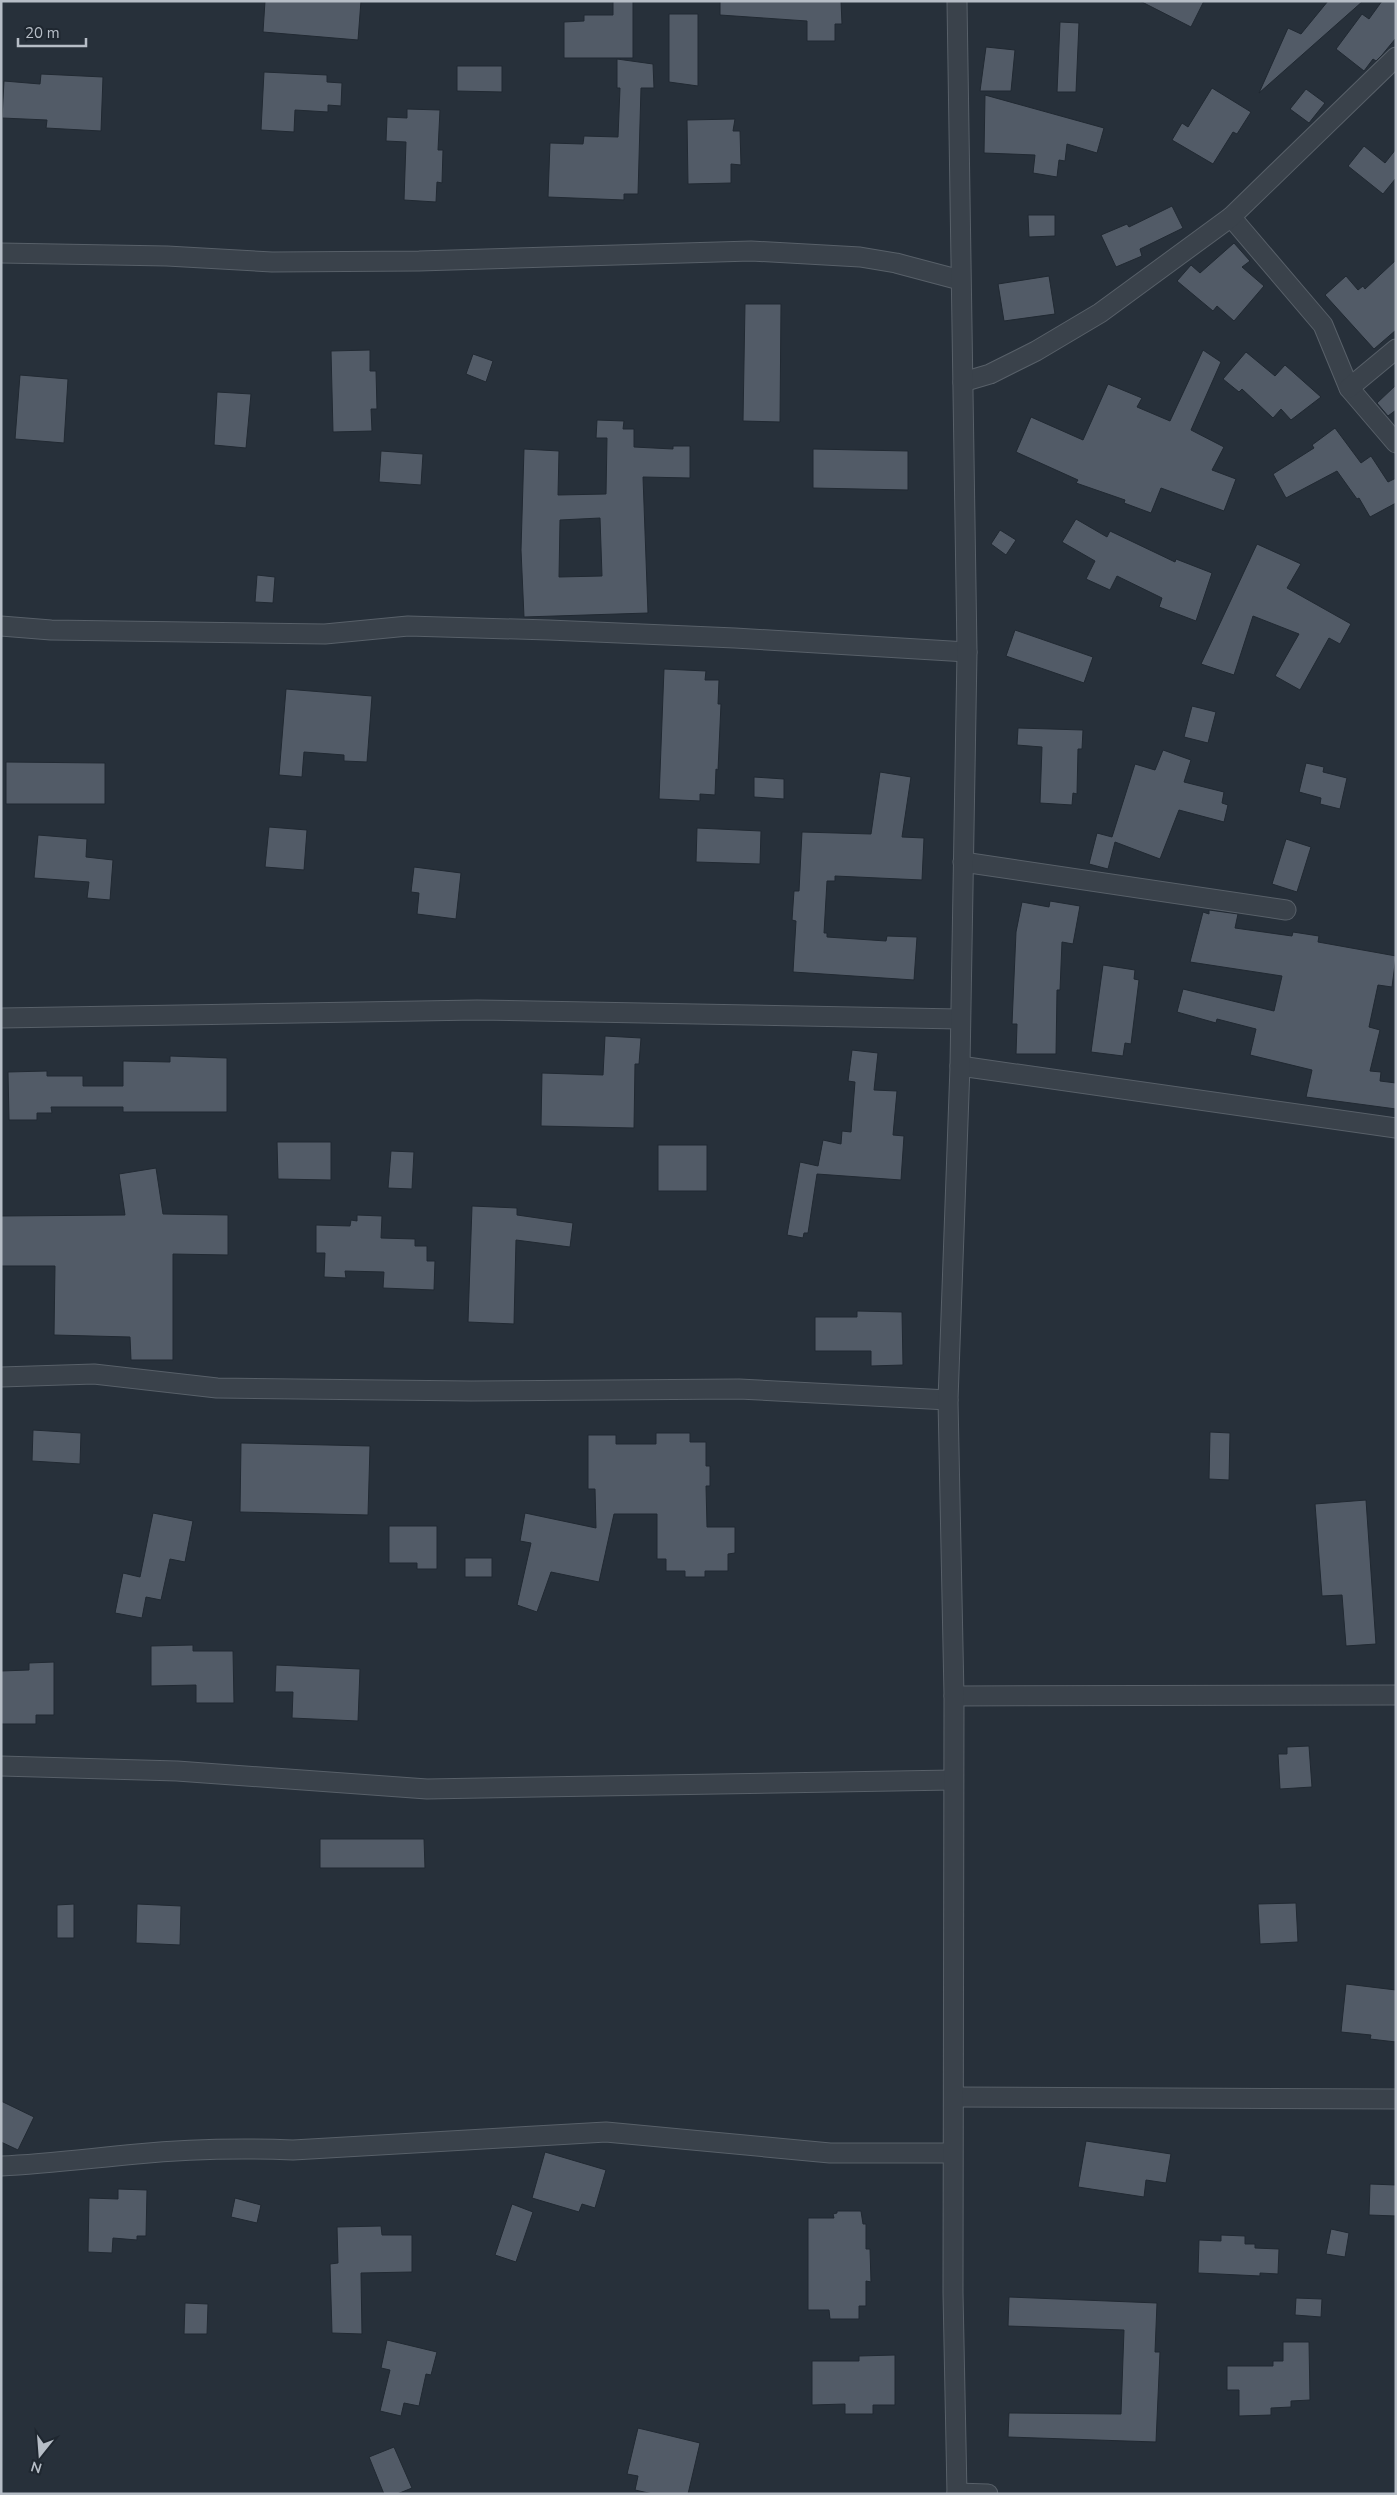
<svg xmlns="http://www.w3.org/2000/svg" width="1397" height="2495" font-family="'Nunito Sans',sans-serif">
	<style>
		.building { fill: #525b67; stroke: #212932; fill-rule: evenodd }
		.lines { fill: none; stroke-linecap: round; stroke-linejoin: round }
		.minor-casing { stroke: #586069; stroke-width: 21 }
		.minor { stroke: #3a424b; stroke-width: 19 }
	</style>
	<rect width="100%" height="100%" fill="#27303a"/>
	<!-- building -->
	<g class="building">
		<path d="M265 1H361L358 40 263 32Z"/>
		<path d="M613 1H633V58H564V22L584 21V15H613Z"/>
		<path d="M720 1H841L842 24H835V41H807V21L720 15Z"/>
		<path d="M1140 1H1204L1191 27Z"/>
		<path d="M1328 1H1363L1259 93 1288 28 1301 34Z"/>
		<path d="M1382 1H1396V38L1382 55 1376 61 1373 59 1364 71 1336 49 1362 14 1369 19Z"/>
		<path d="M669 14H698V86L669 82Z"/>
		<path d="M1060 22 1079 23 1076 92H1057Z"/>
		<path d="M986 47 1015 50 1011 91H980Z"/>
		<path d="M617 59 653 64 654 88H641L638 194H624V200L548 197 550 143 583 144 584 136 618 137 620 88H617Z"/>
		<path d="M457 66H502V92L457 91Z"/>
		<path d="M264 72 327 75V82L342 83 341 106 328 105V112L295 110 294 132 261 130Z"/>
		<path d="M41 74 103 77 101 131 46 128 47 120 2 118 4 81 40 84Z"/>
		<path d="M1212 88 1251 112 1237 134 1233 132 1213 164 1172 140 1182 123 1188 127Z"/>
		<path d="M1306 89 1325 103 1309 123 1290 109Z"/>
		<path d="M985 95 1104 128 1097 153 1067 144 1065 161 1059 160 1057 177 1033 173 1035 155 984 153Z"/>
		<path d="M407 109 440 110 438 150H443L442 183 437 182 436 202 404 200 406 142 386 141 387 117 407 118Z"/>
		<path d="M735 119 733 131H740L741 165 731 164V183L688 184 687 120Z"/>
		<path d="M1364 146 1385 163 1396 149V178L1383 194 1348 166Z"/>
		<path d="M1172 206 1183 228 1140 249 1142 256 1116 267 1101 235 1127 224 1129 227Z"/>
		<path d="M1028 215H1055V236L1029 237Z"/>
		<path d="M1234 243 1250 261 1242 267 1264 286 1234 321 1217 306 1213 311 1177 281 1191 265 1200 273Z"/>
		<path d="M1396 260V330L1374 349 1325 295 1346 276 1358 290 1363 286 1365 289Z"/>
		<path d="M1049 276 1055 314 1004 321 998 284Z"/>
		<path d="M745 304H781L780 422 743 421Z"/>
		<path d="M370 350V371H376L377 409H371L372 431 333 432 331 351Z"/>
		<path d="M1203 350 1221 362 1191 430 1224 447 1212 470 1236 479 1224 511 1161 488 1151 513 1124 503 1125 500 1076 483 1078 480 1016 452 1031 417 1083 440 1108 384 1142 398 1137 407 1170 421Z"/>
		<path d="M1246 352 1275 376 1285 365 1321 397 1291 420 1281 409 1273 418 1242 389 1239 392 1223 379Z"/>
		<path d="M473 354 493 361 486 382 466 374Z"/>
		<path d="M20 375 68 379 64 443 15 439Z"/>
		<path d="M1396 385V410L1388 416 1377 403Z"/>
		<path d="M217 392 251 394 246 448 214 445Z"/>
		<path d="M597 420 624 421 623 429H634V447L673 449V446H690V478L643 477 648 613 524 617 521 550 524 449 559 451 558 495 606 494 607 438H596ZM600 518 602 576 559 577 560 520Z"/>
		<path d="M1335 428 1361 463 1371 456 1388 482 1396 478V503L1370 517 1359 498 1357 499 1337 471 1286 498 1273 474 1314 448 1312 445Z"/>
		<path d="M813 449 908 451V490L813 488Z"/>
		<path d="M381 451 423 454 421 485 379 482Z"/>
		<path d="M1076 519 1107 537 1110 531 1175 562 1176 559 1212 573 1196 621 1159 607 1162 598 1117 576 1110 590 1086 579 1095 561 1062 542Z"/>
		<path d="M1000 530 1016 540 1006 555 991 544Z"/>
		<path d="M1257 544 1301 564 1287 588 1351 624 1340 644 1329 638 1300 690 1275 676 1299 634 1253 616 1234 675 1201 664Z"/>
		<path d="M257 575 275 577 273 603 255 602Z"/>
		<path d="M1015 630 1093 657 1084 683 1006 656Z"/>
		<path d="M664 669 706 671 705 680H719L718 704H721L718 770 716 769 715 795 700 794V801L659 799Z"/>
		<path d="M286 689 372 696 367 762 344 761V755L304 752 302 777 279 775Z"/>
		<path d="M1192 706 1216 712 1208 743 1184 737Z"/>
		<path d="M1018 728 1083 730 1082 749H1078L1077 794 1073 793 1072 805 1040 803 1042 747 1017 745Z"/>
		<path d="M1163 750 1191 760 1184 782 1224 792 1222 803 1228 805 1224 822 1179 810 1160 859 1115 842 1108 869 1089 864 1097 833 1112 837 1135 764 1155 770Z"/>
		<path d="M6 762 105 763V804H6Z"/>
		<path d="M1306 763 1324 767 1323 772 1347 778 1340 809 1320 804 1321 798 1299 792Z"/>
		<path d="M880 772 911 777 902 837 924 838 922 880 835 876V881H827L824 933H827V937L886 941 887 936 917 937 914 980 793 972 796 921 792 920 794 891H799L802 832 871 834Z"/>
		<path d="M754 777 784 779V799L754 797Z"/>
		<path d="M269 827 307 830 304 870 265 867Z"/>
		<path d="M697 828 761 831 760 864 696 862Z"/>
		<path d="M38 835 87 839 86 857 113 860 110 900 87 898 89 882 34 878Z"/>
		<path d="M1286 839 1311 847 1297 892 1272 884Z"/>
		<path d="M414 867 461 873 456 919 417 914 419 893 411 892Z"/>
		<path d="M1050 901 1080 906 1073 944 1062 942 1060 990H1057L1056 1054H1016L1017 1024H1012L1016 932 1022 902 1049 907Z"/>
		<path d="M1209 910 1238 914 1235 928 1292 936 1293 932 1319 936 1318 942 1396 956 1392 987 1378 985 1369 1027 1380 1030 1370 1071 1381 1072 1380 1081 1396 1083V1109L1306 1097 1312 1070 1250 1055 1256 1029 1217 1019 1216 1023 1177 1012 1183 989 1274 1011 1282 976 1190 962 1203 912 1209 914Z"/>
		<path d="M1103 965 1135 970 1134 979 1139 980 1131 1044 1125 1043 1123 1056 1091 1052Z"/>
		<path d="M605 1036 641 1038 639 1064H635L634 1128 541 1126 542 1073 603 1075Z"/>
		<path d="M852 1050 878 1053 874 1090 897 1091 893 1135 904 1136 901 1180 817 1174 808 1233H804L803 1238 787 1235 800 1162 818 1166 823 1140 841 1144 842 1131 851 1132 855 1082 848 1081Z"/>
		<path d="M170 1056 227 1058V1112H123V1107H51L52 1113H37V1120H9L8 1072 47 1071V1076H83V1086H123V1061L170 1062Z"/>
		<path d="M277 1142H331V1180L278 1179Z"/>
		<rect x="658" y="1145" width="49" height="46"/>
		<path d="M391 1151 414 1152 412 1189 388 1188Z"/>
		<path d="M156 1168 163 1214 228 1215V1255L173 1254V1360H131L130 1337 54 1335 55 1266H1V1216L125 1215 119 1174Z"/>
		<path d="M472 1206 517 1208V1215L573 1223 570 1247 516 1240 514 1324 468 1322Z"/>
		<path d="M357 1215 382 1216 381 1238 415 1239V1246H427V1261H435L434 1290 383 1288 384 1272 345 1271 346 1278 324 1277 325 1253H316V1225L350 1226 351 1220 357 1221Z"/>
		<path d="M857 1311 902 1312 903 1365 871 1366V1351H815V1317H857Z"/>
		<path d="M33 1430 81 1433 80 1464 32 1461Z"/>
		<path d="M1210 1432 1230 1433 1229 1480 1209 1479Z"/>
		<path d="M656 1433H690V1442H706V1466H710V1486H706L707 1527H735V1553L728 1554V1571H705V1577H685V1571H666V1559H657V1514H614L599 1582 551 1572 537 1612 517 1605 531 1543 520 1541 525 1513 596 1528 595 1489H588V1435H616V1444H656Z"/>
		<path d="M241 1443 370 1446 368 1515 240 1512Z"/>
		<path d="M1366 1500 1376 1644 1346 1646 1342 1595 1322 1596 1315 1504Z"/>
		<path d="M153 1513 193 1521 185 1562 170 1559 161 1600 146 1597 142 1618 115 1613 123 1573 140 1577Z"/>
		<path d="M389 1526H437V1569H417V1563H389Z"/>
		<rect x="465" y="1558" width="27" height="19"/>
		<path d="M193 1645V1651H233L234 1703H196V1685L151 1686V1646Z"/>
		<path d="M54 1662V1715H36V1724H1V1671L29 1670V1663Z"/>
		<path d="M276 1665 360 1669 358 1721 292 1718 293 1692H275Z"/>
		<path d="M1309 1746 1312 1787 1280 1789 1278 1754H1287V1747Z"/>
		<path d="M320 1839H424L425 1868H320Z"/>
		<path d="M1296 1903 1298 1942 1260 1944 1258 1904Z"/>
		<path d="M74 1904V1938H57V1905Z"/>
		<path d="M137 1904 181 1906 180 1945 136 1943Z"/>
		<path d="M1346 1984 1396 1990V2042L1370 2039 1371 2035 1341 2032Z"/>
		<path d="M1 2101 34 2117 18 2150 1 2142Z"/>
		<path d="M1086 2141 1171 2154 1166 2183 1146 2180 1144 2197 1078 2187Z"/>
		<path d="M545 2152 606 2170 595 2208 582 2204 579 2212 532 2198Z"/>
		<path d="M1370 2184 1396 2185V2216L1369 2215Z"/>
		<path d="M118 2189 147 2190 146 2236H137V2240L113 2238 112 2253 88 2252 89 2198 118 2199Z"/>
		<path d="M235 2198 261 2205 257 2223 231 2217Z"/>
		<path d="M512 2204 533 2212 516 2262 495 2255Z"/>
		<path d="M837 2211H861L863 2224H866V2249H870L871 2282 866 2281V2306H859V2319H830L829 2310H808V2218H834L833 2214 837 2213Z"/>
		<path d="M381 2226 382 2235H412V2272L361 2273 362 2334 332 2333 330 2264 338 2263 337 2227Z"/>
		<path d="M1331 2229 1349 2233 1345 2257 1326 2254Z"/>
		<path d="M1221 2235 1245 2236V2244H1255V2248L1279 2249 1278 2274 1260 2273V2276L1198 2273 1199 2240 1221 2241Z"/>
		<path d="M1009 2297 1157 2303 1155 2352H1160L1156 2442 1008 2437 1009 2413 1121 2414 1124 2330 1008 2326Z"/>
		<path d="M1296 2298 1322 2299 1321 2317 1295 2315Z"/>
		<path d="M185 2303 208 2304 207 2334H184Z"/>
		<path d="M387 2340 437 2352 431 2375 426 2374 419 2406 404 2403 401 2416 380 2411 390 2370 381 2368Z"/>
		<path d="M1283 2342H1309L1310 2400 1291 2401V2407L1271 2408V2415L1239 2416V2390H1227V2366H1273V2361H1283Z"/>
		<path d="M895 2355V2405H873V2414H845V2404L812 2405V2361H859V2356Z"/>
		<path d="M638 2428 700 2443 688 2494H653L635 2490 638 2476 627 2474Z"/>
		<path d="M394 2447 412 2488 397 2494H384L369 2457Z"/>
	</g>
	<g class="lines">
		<!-- minor casing -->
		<g class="minor-casing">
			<g id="minor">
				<path d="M1231 217 1323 325 1349 388 1396 443"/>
				<path d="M1 253 167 256 272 262 419 261 751 251 860 257 896 263 960 280"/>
				<path d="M963 382 990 374 1036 351 1100 313 1231 217 1396 57"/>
				<path d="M1349 388 1396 349"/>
				<path d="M1 626 51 630 325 634 408 626 549 630 735 638 967 652"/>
				<path d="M963 862 1286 910"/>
				<path d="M1 1018 477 1010 959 1019"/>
				<path d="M960 1066 1396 1128"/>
				<path d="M1 1377 94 1374 217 1388 471 1391 739 1389 948 1400"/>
				<path d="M954 1696 1396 1695"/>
				<path d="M1 1766 177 1771 427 1789 953 1780"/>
				<path d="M955 2097 1396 2099"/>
				<path d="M1 2166C47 2164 92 2158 137 2154 189 2149 241 2148 293 2150L606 2132 830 2153H952"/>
				<path d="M957 2493 988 2494"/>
				<path d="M957 2494 953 2293 954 1696 948 1400 960 1066 967 652 957 1"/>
			</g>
		</g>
		<!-- minor -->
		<use href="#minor" class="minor"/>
	</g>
	<!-- border -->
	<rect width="1397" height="2495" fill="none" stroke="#b6bdc6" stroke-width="5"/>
	<!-- north arrow -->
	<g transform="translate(40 2455) rotate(197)" stroke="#1f2730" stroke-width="4" paint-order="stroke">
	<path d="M0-4L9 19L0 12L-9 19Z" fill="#b6bdc6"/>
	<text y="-8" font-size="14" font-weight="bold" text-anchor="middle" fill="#b6bdc6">N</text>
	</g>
	<!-- scale -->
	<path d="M18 38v8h68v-8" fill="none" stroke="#b6bdc6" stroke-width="2.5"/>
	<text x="25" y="38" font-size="15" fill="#b6bdc6" stroke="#1f2730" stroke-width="4" paint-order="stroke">20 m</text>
</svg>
